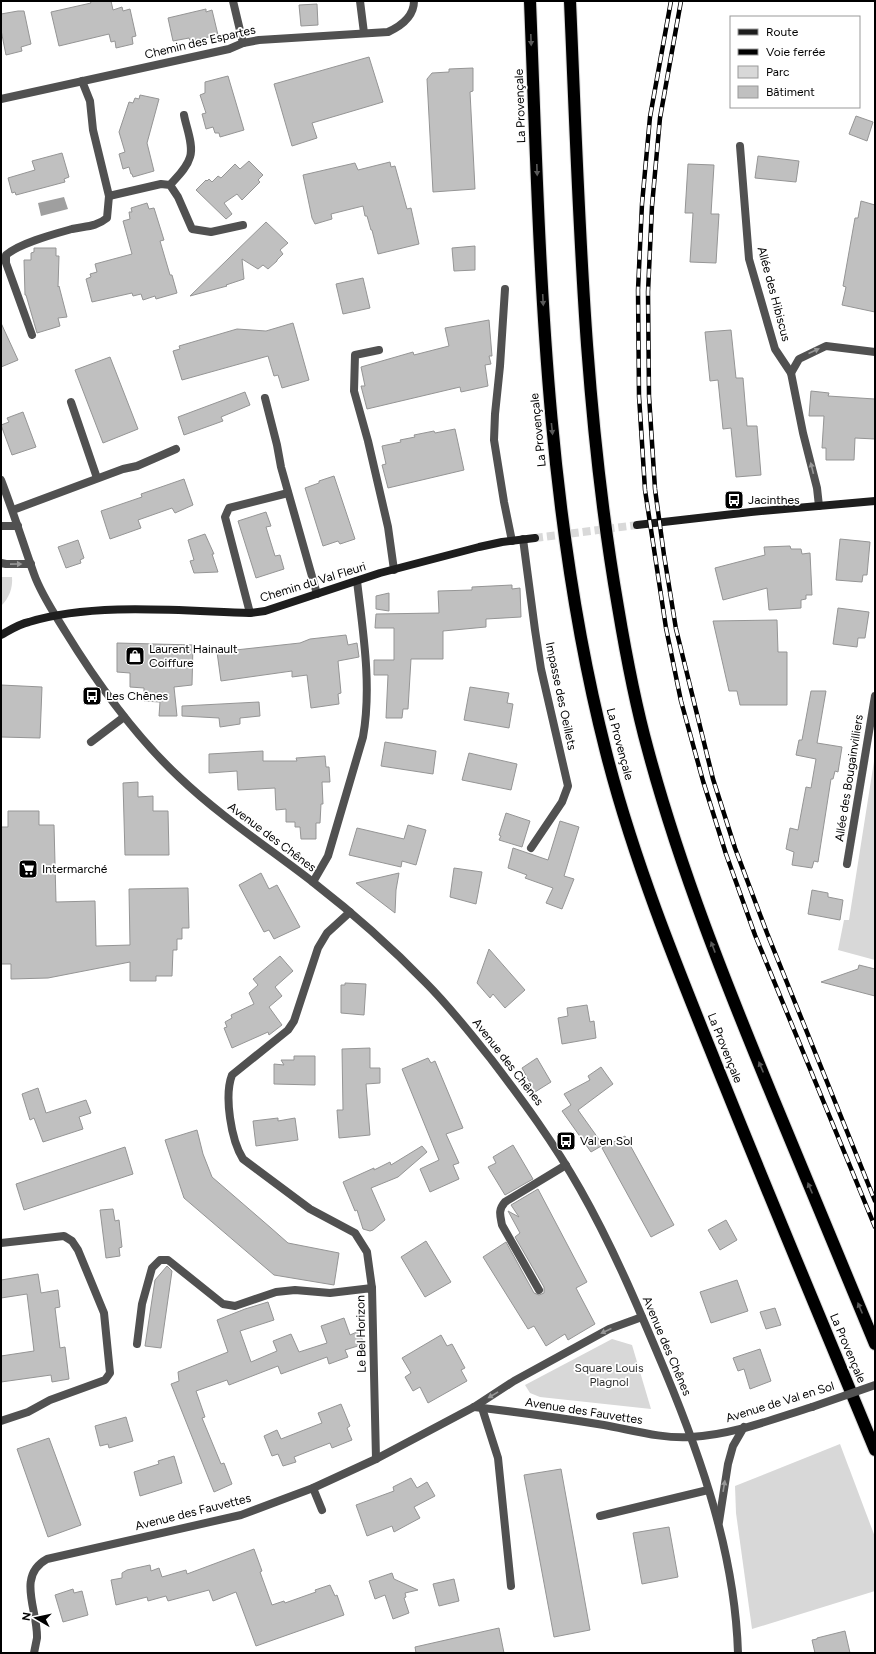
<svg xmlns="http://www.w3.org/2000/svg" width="876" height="1654" font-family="Figtree,sans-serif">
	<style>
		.green { fill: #d8d8d8 }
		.water { fill: #9f9f9f }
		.building { fill: #c0c0c0; stroke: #959595 }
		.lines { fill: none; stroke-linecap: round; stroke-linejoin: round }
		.secondary-tunnel { stroke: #d9d9d9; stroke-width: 8; stroke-dasharray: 8 4; stroke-linecap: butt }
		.highway-casing { stroke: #dbdbdb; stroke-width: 14 }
		.lane { stroke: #515151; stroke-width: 8 }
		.street { stroke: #515151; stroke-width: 8 }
		.secondary { stroke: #1e1e1e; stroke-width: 8 }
		.highway { stroke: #000; stroke-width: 12 }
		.rail-casing { stroke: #000; stroke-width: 4.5 }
		.rail { stroke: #fff; stroke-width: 3; stroke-dasharray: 9; stroke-linecap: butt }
		.street-bridge { stroke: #515151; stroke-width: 8 }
		.oneway { fill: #595959 }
		.oneway2 { fill: #979797 }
		.labels { text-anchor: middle; stroke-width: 3.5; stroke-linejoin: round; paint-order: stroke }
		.street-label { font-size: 12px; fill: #000; stroke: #fff }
		.poi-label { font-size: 12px; fill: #000; stroke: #fff; text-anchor: start }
		.park-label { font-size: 12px; fill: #2f2f2f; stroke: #fff }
	</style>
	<rect width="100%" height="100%" fill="#fff"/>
	<!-- green -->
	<g class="green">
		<path d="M1 577H12C13 588 9 598 1 606Z"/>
		<path d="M875 755V960L838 950 844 920H849Z"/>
		<path d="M612 1339 632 1345 651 1409 540 1397 530 1393 525 1385Z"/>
		<path d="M840 1444 875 1537V1591L752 1629 736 1513 735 1486Z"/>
	</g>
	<!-- water -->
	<path class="water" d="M64 197 68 209 41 216 38 203Z"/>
	<!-- building -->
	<g class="building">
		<path d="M90 1H111L113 10 122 7 123 11 130 9 136 36 132 37 133 44 116 48 115 41 111 42 109 34 59 46 51 12 91 3Z"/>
		<path d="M317 4 318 25 301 26 299 5Z"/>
		<path d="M206 9V12L212 10 218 35 190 41 189 38 173 41 168 18Z"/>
		<path d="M18 11H24L31 44 21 47 22 51 6 55 1 30V14Z"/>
		<path d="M369 57 383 102 312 123 317 138 292 146 274 84Z"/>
		<path d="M473 68V91L470 92 475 189 433 192 427 79 432 73 449 72V69Z"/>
		<path d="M228 76 244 130 220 137 219 133H215L213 127 206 129 202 114 206 113 200 95 205 93V82Z"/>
		<path d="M140 95 159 99 147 143 154 171 133 177 132 174H131L129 167 123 169 119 154 125 152 119 132 129 102 133 103 135 98 139 99Z"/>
		<path d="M856 116 873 122 867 141 849 134Z"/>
		<path d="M62 153 69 177 64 179 65 182 16 195 15 192 12 193 8 178 35 170 32 161Z"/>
		<path d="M758 156 799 161 796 182 755 178Z"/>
		<path d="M249 161 263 175 258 180 260 182 242 200 237 194 224 203 232 214 226 219 196 190 206 180 207 181 209 179 212 182 218 176 221 178 235 164 240 169Z"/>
		<path d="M390 162 391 167 395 166 407 209 411 208 419 244 378 254 372 230H371L367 216H365L363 206 331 214 332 219 315 224 312 218 303 175 355 163 358 170Z"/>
		<path d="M688 164 714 165 711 214H719L716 263 690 262 693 213H685Z"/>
		<path d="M861 201 875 205V312L842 305 846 287 843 286 855 218H858Z"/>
		<path d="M147 203 149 209 154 208 164 240 160 241 170 275H172L177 293 156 299 155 296 143 300 141 294 133 296 132 293 92 302 86 279 91 277 90 274 97 272 95 264 132 254 123 221 130 219 129 212H132L131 208Z"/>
		<path d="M266 222 288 243 280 250 283 254 277 260V261L268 269 263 265 258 269 242 259 244 279 226 285 227 286 190 296Z"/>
		<path d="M475 246V270L454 271 452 248Z"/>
		<path d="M34 248H56V256H59L58 287 59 286 67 317 58 318 60 326 37 333 26 295H25L24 260H31V253L34 252Z"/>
		<path d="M363 278 370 308 343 314 336 284Z"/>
		<path d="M489 320 492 356H489L491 364 485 365 488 386 461 392 460 387 367 409 361 386H365L361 367 413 352 414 355 449 346 445 328Z"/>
		<path d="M1 323 18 360 1 367Z"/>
		<path d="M293 323 309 380 282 388 278 375 274 376 268 356 182 380 173 351 180 349 179 346 237 329 266 331Z"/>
		<path d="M731 330 736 378H743L747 426H757L761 475 736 477 731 428 723 429 718 380 710 381 705 332Z"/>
		<path d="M110 357 138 429 103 443 75 370Z"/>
		<path d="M811 391 829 393 828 396 875 399V439L855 438 854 460H826V448H822L824 416H809Z"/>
		<path d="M245 392 250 405 221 417 223 421 184 435 178 417Z"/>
		<path d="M23 412 36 447 12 455 1 425 9 422 7 418Z"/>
		<path d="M455 429 464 470 388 488 382 465 386 464 382 446 401 442 400 440 415 437 414 435 434 431 435 433Z"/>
		<path d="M334 476 355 539 340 544 338 541 323 546 305 488 319 483V481Z"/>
		<path d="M184 479 193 505 175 513 172 508 138 520 141 528 110 539 101 511 142 497 141 494Z"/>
		<path d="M266 512 271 526 266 527 275 556 280 555 284 569 256 578 238 521Z"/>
		<path d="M205 534 214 554H212L218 572 194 573 190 561 194 560 188 540Z"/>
		<path d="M840 539 870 542 867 575H863L862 582 836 580Z"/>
		<path d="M78 540 84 558 80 560 81 563 66 568 58 547Z"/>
		<path d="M790 546 791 549H801L802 554 810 553 812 595H806V599L801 600V608L769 610 767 588 723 600 715 568 765 555 764 547Z"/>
		<path d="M512 585V589L520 588 521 617 486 619V627L443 631V659H411L408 709H403L402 718H386L388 675H374V660H394V628H375L376 614 439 613 438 591 472 590V587Z"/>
		<path d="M389 593V611L376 609V596Z"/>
		<path d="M838 608 869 612 865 638H858L857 647 833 644Z"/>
		<path d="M777 620 778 652H787V705H740L737 691H729L713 621Z"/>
		<path d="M346 635 348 645 357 643 359 657 338 661 341 693 338 694 339 704 311 708 307 675 292 677V671L221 681 217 652 300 643 310 639Z"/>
		<path d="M117 643 193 645 192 685 174 687 177 716H159L160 702 144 701V688L130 687V673L117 672Z"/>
		<path d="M1 685 42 687 40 738 1 737Z"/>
		<path d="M470 687 509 693 507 703 513 704 509 728 464 720Z"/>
		<path d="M811 691H826L817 743 842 747 838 772 835 771 833 779H831L818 862 814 861 812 868 792 865 794 852 786 849 790 828 798 830 806 787 811 788 816 759 796 755 799 740H802Z"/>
		<path d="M259 702 260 716 240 718V724L220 727 219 718 182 716V706Z"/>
		<path d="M385 742 436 751 433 774 381 766Z"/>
		<path d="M263 751V761H297L296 758 325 756 326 767H329L330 782H322L323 804H321L320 823H316V839H301L300 827H295V822H286V809L276 810 275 788 238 790 237 771 209 773V754Z"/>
		<path d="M469 753 517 764 511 790 462 780Z"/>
		<path d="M138 782V797L153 796V811H168L169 855H125L123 783Z"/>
		<path d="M8 811H39V825H54L56 902 95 901 96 946 130 945 129 889 188 888 189 928H182V939H177V950H173L172 976H156V981H130V962L48 978 11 979V964H1V827H8Z"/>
		<path d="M506 813 530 821 522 847 499 840 501 836 499 835Z"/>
		<path d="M560 821 579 827 564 876 574 879 562 909 546 903 553 888 525 878 527 875 508 868 513 848 548 860Z"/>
		<path d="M408 825 426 830 416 865 402 861 401 867 349 855 357 828 404 839Z"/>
		<path d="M454 868 482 872 476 904 450 897Z"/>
		<path d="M261 873 269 889 277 885 300 927 274 939 269 930 264 932 239 885Z"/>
		<path d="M399 873 396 890 395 913 356 883Z"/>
		<path d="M812 890 828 893V897L843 900 840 920 808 914Z"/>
		<path d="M489 949 525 990 505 1008 493 994 490 998 477 983Z"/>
		<path d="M280 956 293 971 275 987 282 996 269 1007 282 1025 269 1035 268 1032 232 1048 224 1028 227 1027 225 1022 232 1018 231 1015 254 1004 249 993 258 985 253 979Z"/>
		<path d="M859 965 875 969V996L821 982 858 969Z"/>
		<path d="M345 983 366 984 364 1015 341 1013V985H345Z"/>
		<path d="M587 1005 590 1022 594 1021 596 1038 562 1044 558 1018 568 1016 567 1008Z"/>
		<path d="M370 1048V1068H380V1083L366 1084 370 1135 339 1138 337 1110H343L342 1049Z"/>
		<path d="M294 1056H315V1085L274 1084V1064L284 1065 281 1060H294Z"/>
		<path d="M428 1058 431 1063 435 1061 463 1128 446 1134 459 1163 453 1165 459 1179 430 1192 420 1169 439 1160 402 1069Z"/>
		<path d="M537 1058 551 1082 535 1092 522 1068Z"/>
		<path d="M601 1067 613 1084 578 1110 603 1145 591 1152 562 1111 571 1105 564 1094 590 1080 588 1076Z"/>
		<path d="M38 1088 46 1113 86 1100 91 1113 79 1117 83 1129 43 1142 34 1118 30 1120 22 1094Z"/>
		<path d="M278 1118V1121L295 1118 298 1140 256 1146 253 1121Z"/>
		<path d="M197 1130 203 1154 212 1177 271 1228 288 1243 339 1253 334 1285 274 1275 184 1198 165 1140Z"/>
		<path d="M625 1136 674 1225 651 1237 602 1148Z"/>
		<path d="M513 1145 533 1179 505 1195 488 1167 496 1163 493 1157Z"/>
		<path d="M422 1146 427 1152 398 1177 371 1188 385 1220 373 1230 370 1231 363 1229 357 1210 355 1211 343 1182 374 1168V1170L390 1162 391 1165Z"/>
		<path d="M125 1147 133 1174 24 1210 16 1184Z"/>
		<path d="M538 1189 587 1282 576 1288 595 1324 568 1340 565 1334 546 1346 534 1326 528 1329 483 1257 506 1242 534 1293 539 1295 544 1293V1287L515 1237 520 1233 508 1211 519 1217 511 1205Z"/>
		<path d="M113 1209 115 1221 119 1220 122 1247 119 1248 120 1256 106 1258 100 1210Z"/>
		<path d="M726 1220 737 1240 720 1250 708 1230Z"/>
		<path d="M426 1241 451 1282 425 1297 401 1257Z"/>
		<path d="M167 1266 172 1271 161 1348 145 1346 155 1280Z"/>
		<path d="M38 1274 41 1293 58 1290 60 1307 55 1308 60 1348 65 1347 69 1379 52 1382 51 1375 1 1382V1356L34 1351 27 1294 1 1298V1280Z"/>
		<path d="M737 1280 748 1311 711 1323 700 1292Z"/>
		<path d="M268 1302 274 1320 240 1331 251 1362 277 1351 273 1341 291 1334 299 1352 327 1343 321 1326 344 1318 350 1335 359 1331 364 1344 345 1350 348 1357 329 1364 327 1357 281 1374 278 1366 229 1385 227 1380 196 1391 205 1417 202 1418 221 1464 224 1463 232 1484 214 1492 171 1384 179 1381 178 1372 228 1352 217 1320 245 1309Z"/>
		<path d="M775 1308 781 1325 766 1329 760 1312Z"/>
		<path d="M441 1335 447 1346 452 1344 465 1368 461 1370 467 1381 428 1403 420 1387 413 1391 405 1377 411 1373 402 1358Z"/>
		<path d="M760 1349 771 1381 750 1389 744 1369 738 1371 733 1358Z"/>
		<path d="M341 1404 350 1426 347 1428 352 1440 332 1448 330 1443 294 1457 296 1462 283 1466 278 1454 272 1456 264 1436 277 1430 281 1439 322 1423 318 1413Z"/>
		<path d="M126 1417 133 1441 109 1448 108 1444 100 1446 95 1426Z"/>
		<path d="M49 1438 81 1525 48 1537 17 1449Z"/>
		<path d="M174 1456 182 1483 140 1496 134 1472 159 1464 158 1461Z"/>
		<path d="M561 1469 590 1630 554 1637 524 1475Z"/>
		<path d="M411 1478 417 1488 427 1482 435 1496 414 1507 420 1518 394 1532 392 1526 367 1536 356 1505 394 1491 393 1487Z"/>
		<path d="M669 1527 678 1577 642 1584 633 1533Z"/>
		<path d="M254 1549 262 1571 260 1572 272 1605 284 1601 285 1603 316 1592 315 1590 330 1585 335 1596 337 1595 344 1615 256 1646 236 1592 213 1601 209 1590 168 1601 166 1596 148 1601 147 1597 116 1605 111 1580 122 1578V1573L127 1570 150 1565 151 1571 159 1568 162 1577 186 1570 187 1574Z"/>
		<path d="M392 1573 394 1579 418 1590 405 1593 406 1597 404 1598 409 1613 393 1619 385 1595 375 1599 369 1581Z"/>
		<path d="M454 1579 459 1601 439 1606 433 1584Z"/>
		<path d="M73 1589 74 1593 82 1591 88 1615 63 1622 55 1595Z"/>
		<path d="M499 1628 504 1653H416L415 1647Z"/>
		<path d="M845 1631 850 1653H815L812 1640 817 1639V1638Z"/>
	</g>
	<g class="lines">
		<!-- secondary-tunnel -->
		<path class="secondary-tunnel" d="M535 538 637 525"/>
		<!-- highway casing -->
		<g class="highway-casing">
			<g id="highway">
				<path d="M530 1C540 252 543 506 606 752 635 866 681 977 725 1086 774 1208 825 1329 875 1450"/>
				<path d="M570 1C579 204 583 406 618 607 626 655 635 703 648 750 680 869 726 984 773 1098 807 1180 841 1262 875 1344"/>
			</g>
		</g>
		<!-- lane -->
		<g class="lane">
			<path d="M360 1 364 33"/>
			<path d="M170 185C177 177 187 168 190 157 194 145 186 127 184 115"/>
			<path d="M109 196 161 184 170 185 178 197 192 229 211 232 243 225"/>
			<path d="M505 289 500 366 495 414 494 440 504 502 512 541"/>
			<path d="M32 335 6 263V255C20 243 54 234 72 229 86 226 96 227 107 218L109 196 93 130 90 101 82 81"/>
			<path d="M379 350 355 355 354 391 368 441 388 527 394 570"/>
			<path d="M265 398 277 445 281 467 317 594"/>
			<path d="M71 402 97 478"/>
			<path d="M13 510 123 469 137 466 176 449"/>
			<path d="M1 563 6 564H31"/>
			<path d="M250 613 225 517 229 508 288 493"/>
			<path d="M91 742 124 717"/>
			<path d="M1 1243 64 1236 72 1241 78 1250 104 1313 110 1373 105 1380 50 1400 28 1412 1 1421"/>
			<path d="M539 1290 502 1225C500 1215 498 1210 505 1202L566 1165"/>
			<path d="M482 1408 498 1458 511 1586"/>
			<path d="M313 1488 322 1510"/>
			<path d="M600 1516 708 1490"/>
		</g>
		<!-- street -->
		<g class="street">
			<path d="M233 1 243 43"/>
			<path d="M1 99 229 49 243 43 259 40 388 32C401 26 414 17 414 1"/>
			<path d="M740 146 749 259 775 349 791 373"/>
			<path d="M1 480C13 511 23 543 34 574 41 594 54 613 65 631 97 683 134 735 179 777 221 817 269 848 314 883 354 914 391 947 426 983 450 1007 470 1033 491 1059 523 1101 554 1143 580 1189 613 1247 639 1309 665 1371 702 1460 735 1555 738 1653"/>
			<path d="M819 506 817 488 803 433 791 373 799 359 826 346 875 352"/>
			<path d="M1 526H18"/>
			<path d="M523 539 535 630 541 669 568 786 562 802 531 848"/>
			<path d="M847 864 875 696"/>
			<path d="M313 882 328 856 363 737C372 686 363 632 357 581"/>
			<path d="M350 912 327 933 318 948 294 1021 288 1030 232 1075C224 1096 231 1140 243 1159L310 1209 355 1233 367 1252 372 1288"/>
			<path d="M137 1344 142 1304 152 1268 160 1260H168L223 1304 235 1306 276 1292 295 1290 330 1293 372 1288 376 1459"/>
			<path d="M474 1407C517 1412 561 1418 604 1425 632 1430 662 1439 691 1437 732 1435 773 1419 812 1407"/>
			<path d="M719 1522 728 1464 733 1446 744 1427"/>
			<path d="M34 1653C35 1648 36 1643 37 1638 38 1610 16 1576 47 1559L241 1515 313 1488 376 1459 474 1407 514 1381 609 1329 642 1317"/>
		</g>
		<!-- secondary -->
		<g class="secondary">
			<path d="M637 525 751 512 875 501"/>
			<path d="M1 635C10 630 19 624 29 622 94 602 182 611 250 613L265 611 380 573 479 547 502 542 535 538"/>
		</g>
		<!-- highway -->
		<use href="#highway" class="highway"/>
		<!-- rail casing -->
		<g class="rail-casing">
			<g id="rail">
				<path d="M671 1 650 117 642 204 638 290 639 396 645 490 666 628 681 701 703 781 726 854 755 935 875 1227"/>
				<path d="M681 1 660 118 652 206 648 292 649 396 655 489 664 555 676 629 713 779 735 848 767 933 875 1201"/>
			</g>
		</g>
		<!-- rail -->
		<use href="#rail" class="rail"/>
		<!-- street-bridge -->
		<path class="street-bridge" d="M812 1407 875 1385"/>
	</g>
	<!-- one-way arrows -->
	<defs><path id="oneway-solid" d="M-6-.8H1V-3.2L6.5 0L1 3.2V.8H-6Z"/></defs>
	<g class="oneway">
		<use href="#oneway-solid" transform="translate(531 40) rotate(88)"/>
		<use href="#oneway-solid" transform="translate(537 170) rotate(88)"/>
		<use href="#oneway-solid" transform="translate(543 300) rotate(87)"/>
		<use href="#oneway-solid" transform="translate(552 429) rotate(84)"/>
		<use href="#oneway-solid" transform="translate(713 947) rotate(-111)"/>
		<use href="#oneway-solid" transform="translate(761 1067) rotate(-113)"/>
		<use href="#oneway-solid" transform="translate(810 1188) rotate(-113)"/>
		<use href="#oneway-solid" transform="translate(860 1308) rotate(-113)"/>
	</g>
	<g class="oneway2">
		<use href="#oneway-solid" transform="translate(814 351) rotate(-24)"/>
		<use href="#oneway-solid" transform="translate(812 468) rotate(-104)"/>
		<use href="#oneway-solid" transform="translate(16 564) rotate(-1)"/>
		<use href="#oneway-solid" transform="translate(606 1331) rotate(155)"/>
		<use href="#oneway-solid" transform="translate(493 1395) rotate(149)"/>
		<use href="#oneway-solid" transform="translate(724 1486) rotate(-81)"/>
	</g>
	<!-- icons -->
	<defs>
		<g id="bus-square" transform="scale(1)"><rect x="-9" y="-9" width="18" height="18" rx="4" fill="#000" stroke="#fff"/><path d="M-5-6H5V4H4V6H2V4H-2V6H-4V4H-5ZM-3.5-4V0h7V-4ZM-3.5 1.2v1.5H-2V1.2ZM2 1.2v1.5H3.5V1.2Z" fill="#fff"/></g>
		<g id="shop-square" transform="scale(1)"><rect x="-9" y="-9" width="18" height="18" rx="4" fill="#000" stroke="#fff"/><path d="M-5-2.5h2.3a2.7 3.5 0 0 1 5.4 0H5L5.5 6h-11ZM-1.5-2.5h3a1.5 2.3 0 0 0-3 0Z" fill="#fff"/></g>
		<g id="supermarket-square" transform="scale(1)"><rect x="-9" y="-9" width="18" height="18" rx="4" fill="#000" stroke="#fff"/><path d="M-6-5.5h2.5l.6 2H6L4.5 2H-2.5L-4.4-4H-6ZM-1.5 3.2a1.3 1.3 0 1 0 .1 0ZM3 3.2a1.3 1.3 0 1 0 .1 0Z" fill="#fff"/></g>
	</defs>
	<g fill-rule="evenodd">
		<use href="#bus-square" x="734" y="500"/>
		<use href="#shop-square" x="135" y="656"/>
		<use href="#bus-square" x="92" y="696"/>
		<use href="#supermarket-square" x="28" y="869"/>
		<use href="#bus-square" x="566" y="1141"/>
	</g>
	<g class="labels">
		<!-- street labels -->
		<g class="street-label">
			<text transform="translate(200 42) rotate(-13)" y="4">Chemin des Espartes</text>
			<text transform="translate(520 106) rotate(-92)" y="4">La Provençale</text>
			<text transform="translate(774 294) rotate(75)" y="4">Allée des Hibiscus</text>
			<text transform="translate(538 430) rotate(-96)" y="4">La Provençale</text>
			<text transform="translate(313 582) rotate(-17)" y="4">Chemin du Val Fleuri</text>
			<text transform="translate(561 696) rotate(78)" y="4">Impasse des Oeillets</text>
			<text transform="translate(620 744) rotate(75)" y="4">La Provençale</text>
			<text transform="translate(849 778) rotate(-81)" y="4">Allée des Bougainvilliers</text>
			<text transform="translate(272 837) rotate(37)" y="4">Avenue des Chênes</text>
			<text transform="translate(725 1048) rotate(68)" y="4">La Provençale</text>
			<text transform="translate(508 1062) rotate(52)" y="4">Avenue des Chênes</text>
			<text transform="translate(361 1334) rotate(-91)" y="4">Le Bel Horizon</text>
			<text transform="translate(667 1346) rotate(67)" y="4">Avenue des Chênes</text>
			<text transform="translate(848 1348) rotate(67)" y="4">La Provençale</text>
			<text transform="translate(780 1402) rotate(-17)" y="4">Avenue de Val en Sol</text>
			<text transform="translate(584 1411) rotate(9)" y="4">Avenue des Fauvettes</text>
			<text transform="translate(193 1512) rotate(-14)" y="4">Avenue des Fauvettes</text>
		</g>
		<!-- poi labels -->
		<g class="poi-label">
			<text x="748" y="504">Jacinthes</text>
			<text x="149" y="653">Laurent Hainault<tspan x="149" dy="14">Coiffure</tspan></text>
			<text x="106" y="700">Les Chênes</text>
			<text x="42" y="873">Intermarché</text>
			<text x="580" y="1145">Val en Sol</text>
		</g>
		<!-- park labels -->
		<g class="park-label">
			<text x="609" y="1372">Square Louis<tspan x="609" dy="14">Plagnol</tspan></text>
		</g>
	</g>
	<!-- border -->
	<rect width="876" height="1654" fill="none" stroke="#000000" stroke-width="4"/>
	<!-- legend -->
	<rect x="730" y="16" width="130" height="92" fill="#ffffff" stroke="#999999"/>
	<rect x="738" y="29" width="20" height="6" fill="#1e1e1e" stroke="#999999"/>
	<text x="766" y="36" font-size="12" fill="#000000">Route</text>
	<rect x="738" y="49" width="20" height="6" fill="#000000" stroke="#999999"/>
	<text x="766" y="56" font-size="12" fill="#000000">Voie ferrée</text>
	<rect x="738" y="66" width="20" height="12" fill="#d8d8d8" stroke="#999999"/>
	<text x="766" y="76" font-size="12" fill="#000000">Parc</text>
	<rect x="738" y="86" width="20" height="12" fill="#c0c0c0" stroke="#999999"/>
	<text x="766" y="96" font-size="12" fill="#000000">Bâtiment</text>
	<!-- north arrow -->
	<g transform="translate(36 1618) rotate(279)" stroke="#ffffff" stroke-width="3" paint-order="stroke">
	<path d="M0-3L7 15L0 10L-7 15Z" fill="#000000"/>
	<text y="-6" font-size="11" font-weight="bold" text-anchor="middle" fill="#000000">N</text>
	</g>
</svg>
